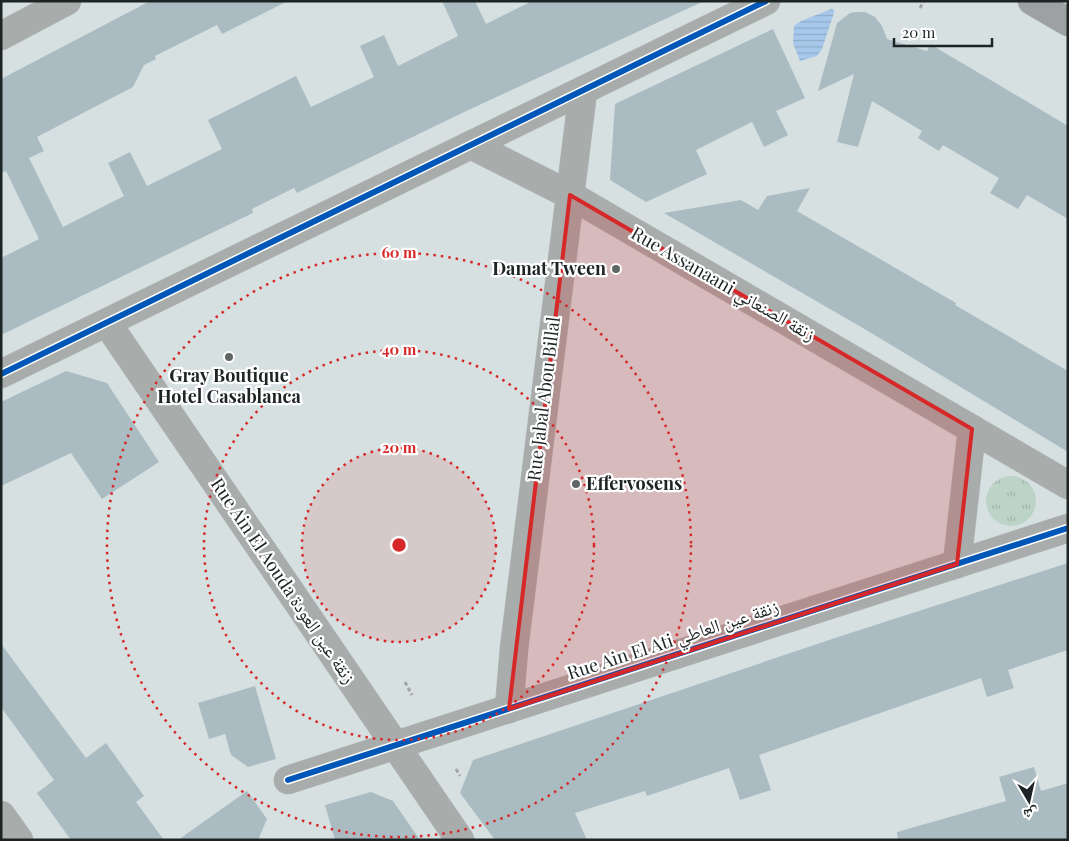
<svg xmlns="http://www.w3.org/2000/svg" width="1069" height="841" font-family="'Playfair Display','Noto Naskh Arabic',serif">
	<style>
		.grass { fill: url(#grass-tufts) }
		.water { fill: url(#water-rules) }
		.building { fill: #aabcc2 }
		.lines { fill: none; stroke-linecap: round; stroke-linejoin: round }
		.minor-casing { stroke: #b6bdbe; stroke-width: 29 }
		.secondary-casing { stroke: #b6bdbe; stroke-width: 29 }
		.path { stroke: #a2a6a6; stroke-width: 3; stroke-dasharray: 4 2.5; stroke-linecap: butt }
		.minor { stroke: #a8acab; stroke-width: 28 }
		.secondary { stroke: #9ea1a1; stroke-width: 28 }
		.cycleway-casing { stroke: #fff; stroke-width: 9 }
		.cycleway { stroke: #0057b8; stroke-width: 6 }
		.marked { fill: #d62828; fill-opacity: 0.2; stroke: #d62828; stroke-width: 4; stroke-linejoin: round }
		.ring { fill: none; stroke: #d62828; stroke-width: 2.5; stroke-dasharray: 2.5 5 }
		.poi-dot { fill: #5e6666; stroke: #fff; stroke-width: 2 }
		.labels { text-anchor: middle; stroke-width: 4.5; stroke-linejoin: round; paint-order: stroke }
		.poi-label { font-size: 18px; font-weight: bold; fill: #1d2424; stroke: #fff; text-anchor: end }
		.street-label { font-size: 18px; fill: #1d2424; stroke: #fff }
		.centre { fill: #d62828; stroke: #fff; stroke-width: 2.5 }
		.ring-label { font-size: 15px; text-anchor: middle; font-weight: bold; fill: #d62828; stroke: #fff; stroke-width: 4.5; stroke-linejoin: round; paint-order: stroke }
	</style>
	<defs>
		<pattern id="grass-tufts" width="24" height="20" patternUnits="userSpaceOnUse" patternTransform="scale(1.25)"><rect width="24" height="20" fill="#bcd3c7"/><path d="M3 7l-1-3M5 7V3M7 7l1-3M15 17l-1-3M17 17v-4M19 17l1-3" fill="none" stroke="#a1b5ab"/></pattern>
		<pattern id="water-rules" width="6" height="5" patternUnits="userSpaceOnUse" patternTransform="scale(1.25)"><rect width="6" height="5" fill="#a7c8ea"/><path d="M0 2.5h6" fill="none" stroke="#8facc9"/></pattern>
	</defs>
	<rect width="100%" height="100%" fill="#d7e0e1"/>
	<!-- grass -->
	<circle class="grass" cx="1011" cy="501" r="25"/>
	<!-- water -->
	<path class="water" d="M831 9 834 10V13L822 49 817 56 800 61 793 43 794 26 801 21Z"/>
	<!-- building -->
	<g class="building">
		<path d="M150 1H288L222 34 217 25 155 56 156 59 144 65 133 87 37 137 44 151 29 158 63 227 124 196 108 163 130 152 147 186 222 149 208 120 296 76 311 107 374 77 360 46 384 35 398 66 458 36 442 1H475L486 24 532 1H704L460 114 297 193 294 188 252 209 253 213 1 335V258L39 239 6 171 1 173V79Z"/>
		<path d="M856 12H865L875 17 882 26 887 39 927 51 930 44 1068 126V219L1027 195 1018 209 990 193 999 178 943 145 939 151 918 138 922 131 872 101 858 147 837 142 854 74 818 91 837 23 850 13Z"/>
		<path d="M773 29 805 98 776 111 788 135 764 147 752 122 696 150 707 174 646 202 610 180 615 104Z"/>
		<path d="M810 188 797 211 956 303 955 305 1068 371V452L868 331 664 213 741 200 758 210 767 196Z"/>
		<path d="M66 371 107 383 159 462 102 499 71 453 1 486V402Z"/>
		<path d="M1068 563V650L1008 670 1014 688 987 697 981 678 759 755 771 790 740 800 729 768 647 796 645 791 575 813 587 840H495L460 793 473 760 838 637Z"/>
		<path d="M1 644 86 758 106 743 144 796 136 802 164 840H71L37 793 54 780 1 707Z"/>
		<path d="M255 686 276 759 248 767 231 755 225 734 209 739 198 703Z"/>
		<path d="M1034 767 1041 791 1068 783V840H898L897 832 1006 801 999 777Z"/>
		<path d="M247 791 267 819 258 840H178Z"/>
		<path d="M371 792 393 801 420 840H335L325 805Z"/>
	</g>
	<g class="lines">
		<!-- minor casing -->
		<g class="minor-casing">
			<g id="minor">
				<path d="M1 36 67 1"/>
				<path d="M471 145 570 195 1068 485"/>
				<path d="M107 323 460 840"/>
				<path d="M1 374 766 1"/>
				<path d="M957 564 972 429"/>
				<path d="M509 709 514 649 583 91"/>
				<path d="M288 780 1068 528"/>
				<path d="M1 815 19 840"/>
			</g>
		</g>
		<!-- secondary casing -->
		<g class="secondary-casing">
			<path id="secondary" d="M1032 1 1068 22"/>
		</g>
		<!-- path -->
		<g class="path">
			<path d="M920 8 924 1"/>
			<path d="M405 682 412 695"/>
			<path d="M456 769 460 776"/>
		</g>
		<!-- minor -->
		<use href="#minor" class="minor"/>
		<!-- secondary -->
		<use href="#secondary" class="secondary"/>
		<!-- cycleway casing -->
		<g class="cycleway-casing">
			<g id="cycleway">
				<path d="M1 374 766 1"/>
				<path d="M288 780 1068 528"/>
			</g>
		</g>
		<!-- cycleway -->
		<use href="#cycleway" class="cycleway"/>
	</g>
	<!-- marked area -->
	<path class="marked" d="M570 195 972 429 957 564 509 709Z"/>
	<!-- distance rings -->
	<circle cx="399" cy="545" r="97" fill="#d62828" fill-opacity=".12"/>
	<g class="ring">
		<circle cx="399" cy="545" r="97"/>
		<circle cx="399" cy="545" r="195"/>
		<circle cx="399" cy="545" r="292"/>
	</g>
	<!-- markers -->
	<g class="poi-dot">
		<circle cx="616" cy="269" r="5"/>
		<circle cx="229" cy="357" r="5"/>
		<circle cx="576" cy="484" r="5"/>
	</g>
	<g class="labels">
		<!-- poi labels -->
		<g class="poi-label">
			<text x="606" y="275">Damat Tween</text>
			<text x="229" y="382" text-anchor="middle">Gray Boutique<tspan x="229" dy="21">Hotel Casablanca</tspan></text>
			<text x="586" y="490" text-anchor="start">Effervosens</text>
		</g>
		<!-- street labels -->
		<g class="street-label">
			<text transform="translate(723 284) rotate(30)" y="6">Rue Assanaani زنقة الصنعاني</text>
			<text transform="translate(544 399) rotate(-83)" y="6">Rue Jabal Abou Billal</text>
			<text transform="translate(283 581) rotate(56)" y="6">Rue Ain El Aouda زنقة عين العودة</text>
			<text transform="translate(673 640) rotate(-18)" y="6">Rue Ain El Ati زنقة عين العاطي</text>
		</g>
	</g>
	<circle cx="399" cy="545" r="8" class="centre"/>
	<g class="ring-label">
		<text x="399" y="258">60 m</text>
		<text x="399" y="355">40 m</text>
		<text x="399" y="453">20 m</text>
	</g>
	<!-- border -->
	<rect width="1069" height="841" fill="none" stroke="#1d2424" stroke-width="5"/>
	<!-- north arrow -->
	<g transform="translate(1029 801) rotate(171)" stroke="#ffffff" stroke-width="4" paint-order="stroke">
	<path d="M0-4L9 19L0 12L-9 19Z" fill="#1d2424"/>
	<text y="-8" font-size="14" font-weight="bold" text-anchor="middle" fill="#1d2424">ش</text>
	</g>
	<!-- scale -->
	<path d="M894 38v8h98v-8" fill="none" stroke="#1d2424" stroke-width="2.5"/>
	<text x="902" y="38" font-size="15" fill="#1d2424" stroke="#ffffff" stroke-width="4" paint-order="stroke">20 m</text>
</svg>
